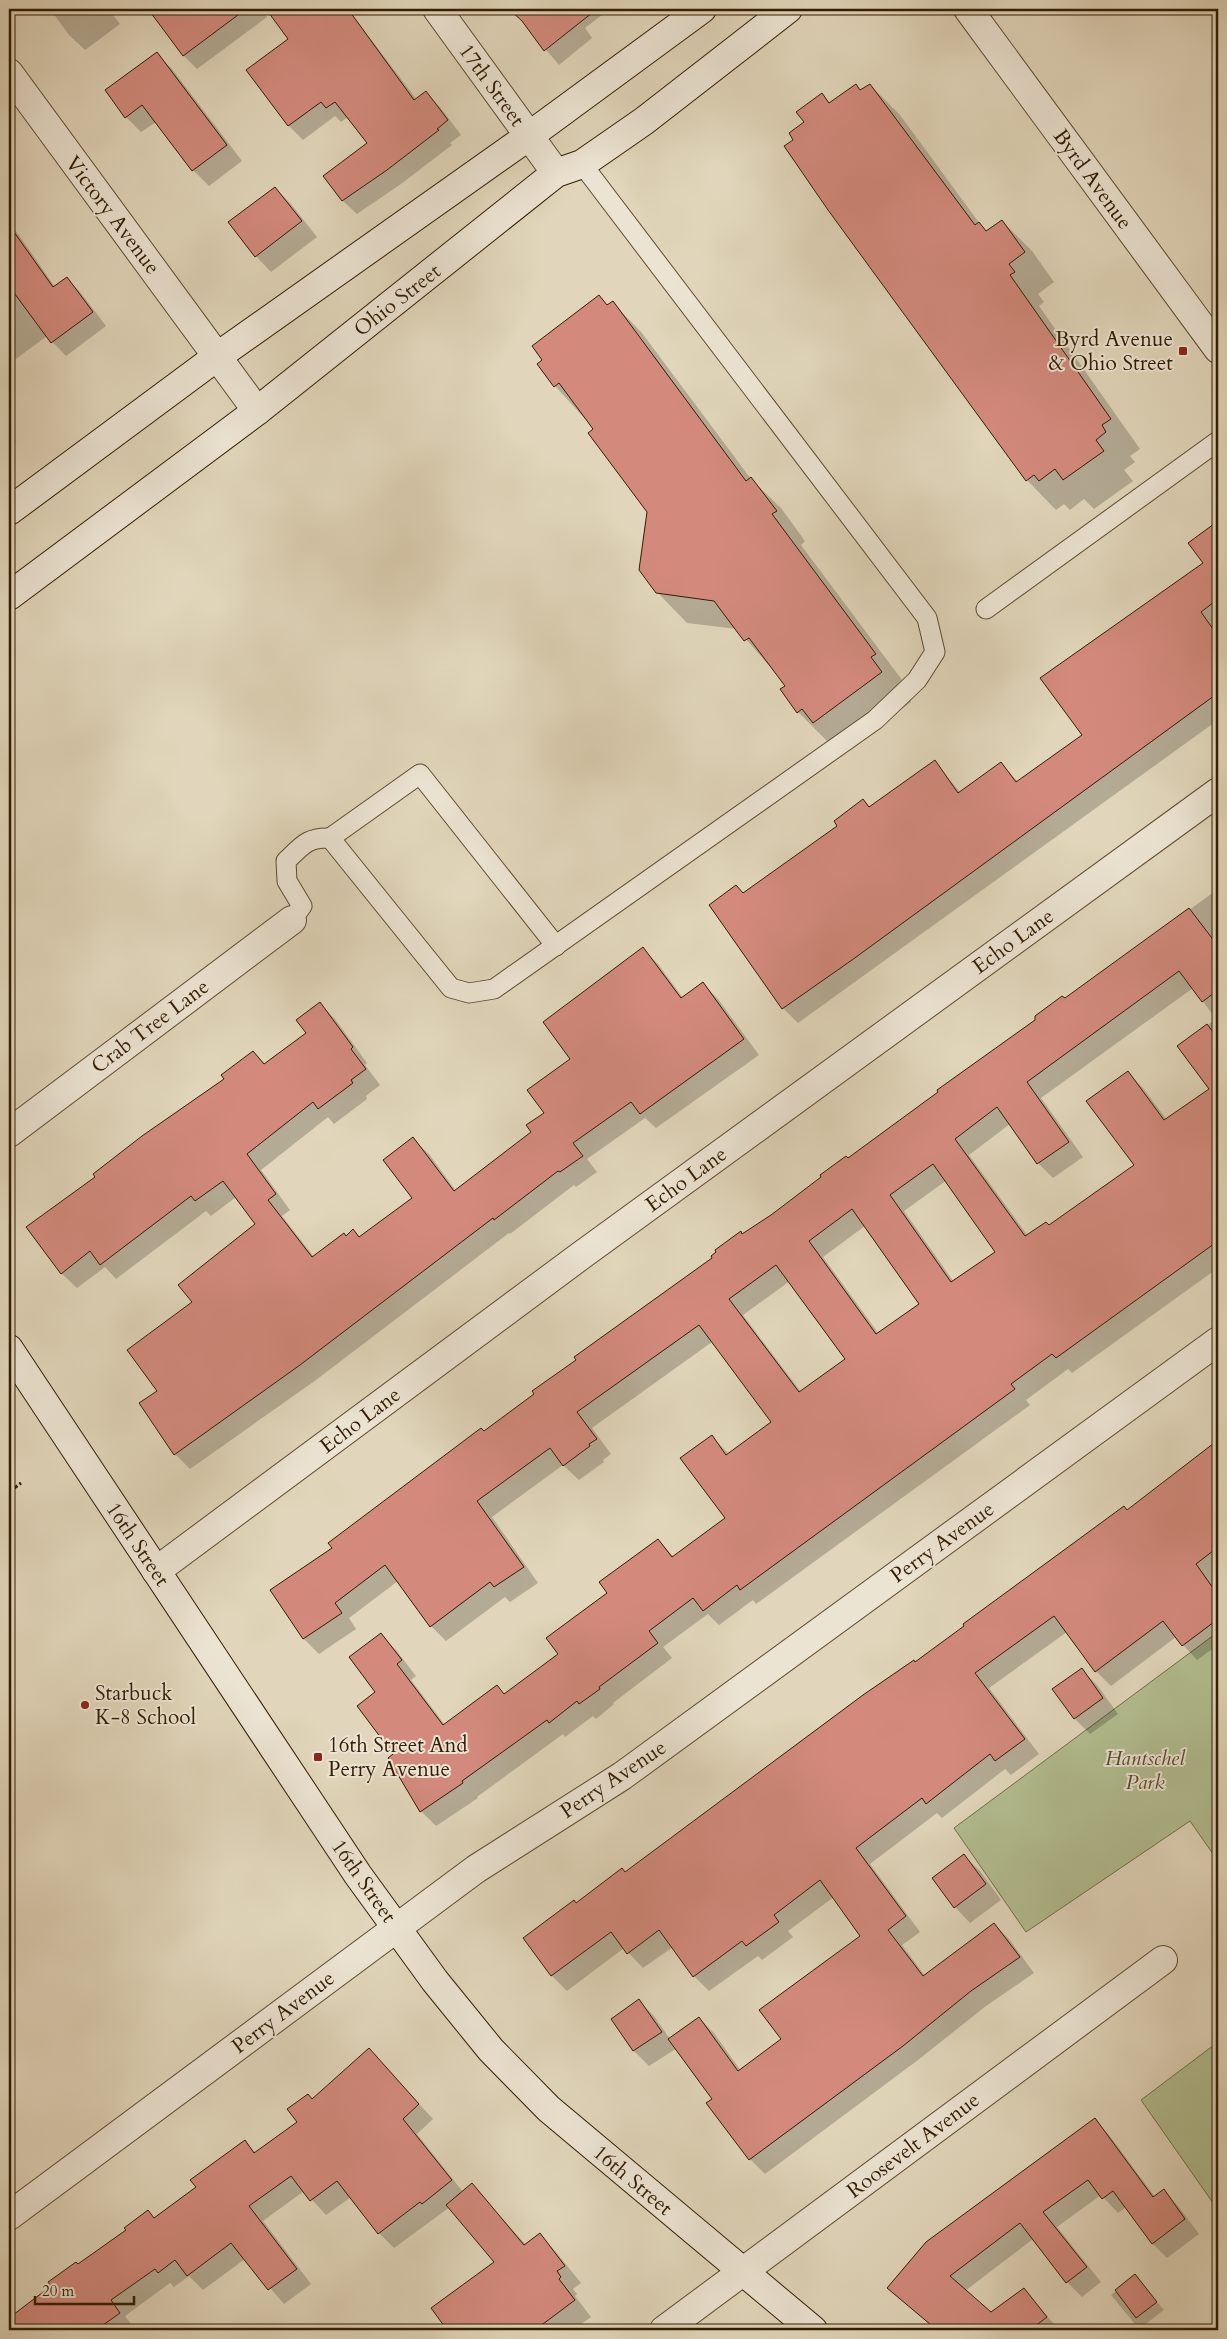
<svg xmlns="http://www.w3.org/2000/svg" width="1227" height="2339" font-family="Cardo,serif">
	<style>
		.green { fill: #b2be91; stroke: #726d4a }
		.shadow { fill: #0003; fill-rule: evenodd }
		.building { fill: #d38a7d; stroke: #321c02; fill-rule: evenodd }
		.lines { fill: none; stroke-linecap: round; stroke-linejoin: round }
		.lane-casing { stroke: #5e4a30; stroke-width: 21 }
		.street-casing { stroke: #5e4a30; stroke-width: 30 }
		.secondary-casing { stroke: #321c02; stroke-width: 30 }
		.path { stroke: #321c02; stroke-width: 3; stroke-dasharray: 4 2.5; stroke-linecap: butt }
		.lane { stroke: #ece4d3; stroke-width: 19 }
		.street { stroke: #ece4d3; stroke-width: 28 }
		.secondary { stroke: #ece4d3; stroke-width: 28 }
		.poi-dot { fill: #8f2418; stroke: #ece4d3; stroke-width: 2 }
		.labels { text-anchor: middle; stroke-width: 4; stroke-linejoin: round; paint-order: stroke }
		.street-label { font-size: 21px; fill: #321c02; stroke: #ece4d3 }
		.poi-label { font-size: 21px; fill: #321c02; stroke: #ece4d3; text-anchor: start }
		.park-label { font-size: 21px; font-style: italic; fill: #584d2d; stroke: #ece4d3 }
	</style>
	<rect width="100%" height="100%" fill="#e1d6bb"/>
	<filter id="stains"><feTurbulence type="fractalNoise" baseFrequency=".004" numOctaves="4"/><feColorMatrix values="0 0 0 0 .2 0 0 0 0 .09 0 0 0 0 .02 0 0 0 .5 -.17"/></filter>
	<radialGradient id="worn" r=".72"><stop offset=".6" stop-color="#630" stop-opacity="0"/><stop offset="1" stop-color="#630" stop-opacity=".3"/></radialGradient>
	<!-- green -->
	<g class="green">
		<path d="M1218 1632V1861L1190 1821 1026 1932 954 1828Z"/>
		<path d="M1218 2042V2210L1141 2100Z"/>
	</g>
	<!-- shadow -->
	<g class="shadow">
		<path d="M50 9H108L120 24 85 50 69 35Z"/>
		<path d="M150 9H261L267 17 197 69 184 56Z"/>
		<path d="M267 9H348L417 100 426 93 440 107 461 135 450 143 452 145 401 184 357 214 342 200 369 144 348 117 341 122 335 116 303 140 289 126 248 71 290 39Z"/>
		<path d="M535 9H610L585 28 592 38 559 65 522 21 521 19Z"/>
		<path d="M157 54 172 69 242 161 209 186 193 170 156 122 141 132 126 117Z"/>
		<path d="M870 85 900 115 983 228 987 232 1002 221 1032 251 1054 282 1038 294 1044 302 1039 306 1140 449 1130 456 1135 462 1124 470 1133 481 1094 509 1084 499 1070 510 1064 504 1056 510 1027 480 795 140 822 95 831 104Z"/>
		<path d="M275 188 291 204 317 237 271 272 256 256Z"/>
		<path d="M9 221 55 287 67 279 80 292 106 326 66 356 47 336 9 364Z"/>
		<path d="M599 297 608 306 613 303 642 333 751 479 781 508 805 541 801 545 905 684 900 688 911 702 844 752 828 742 798 712 782 690 787 686 737 629 687 623 657 592 648 511 595 430 555 386Z"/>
		<path d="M9 433 16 442 9 447Z"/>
		<path d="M1218 523V626L1215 628 1218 632V720L798 1023 783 1008 744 894 839 826 863 801 870 808 934 762 961 793 1001 763 1018 782 1084 736 1204 563Z"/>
		<path d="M1218 889V1268L1072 1373 1068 1369 1026 1400 1030 1405 756 1604 753 1600 719 1625 708 1614 663 1647 672 1658 613 1703 614 1704 596 1719 593 1716 565 1737 563 1734 477 1797 478 1798 436 1826 421 1811 395 1754 377 1692 381 1635 396 1650 416 1676 411 1680 445 1725 497 1687 505 1695 560 1654 609 1593 658 1540 674 1557 727 1519 711 1436 729 1454 773 1422 712 1342 592 1428 611 1454 603 1460 604 1462 579 1480 563 1465 492 1517 538 1583 510 1602 505 1597 446 1641 431 1626 398 1581 349 1618 356 1629 319 1654 304 1639 272 1590 334 1548 743 1235ZM1193 988 1216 1019 1179 1046 1210 1089 1167 1120 1143 1088 1128 1073 1136 1165 1049 1227 1028 1236 969 1155 1010 1124 1038 1163 1053 1178 1083 1157 1041 1098ZM947 1180 997 1252 954 1282 904 1211ZM865 1226 920 1304 879 1334 823 1257ZM790 1281 846 1359 801 1392 743 1315Z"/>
		<path d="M643 949 658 964 683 998 703 984 718 999 759 1055 656 1128 645 1118 587 1159 597 1172 576 1187 574 1185 510 1234 509 1233 316 1380 190 1469 175 1454 159 1391 194 1302 257 1225 236 1197 211 1216 206 1211 116 1279 105 1267 77 1288 61 1273 226 1079 253 1052 265 1064 307 1033 320 1004 335 1019 367 1063 365 1065 380 1085 366 1096 367 1099 334 1124 328 1117 261 1170 290 1210 282 1216 314 1257 353 1231 360 1238 413 1198V1139L429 1154 456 1191 533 1133 546 1113 572 1059Z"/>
		<path d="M1218 1439V1645L1197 1660 1176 1637 1111 1686 1096 1671 1067 1632 989 1688 1039 1754 1011 1775 1005 1769 942 1818 937 1813 870 1864 920 1932 902 1945 925 1976 994 1924 1009 1939 1034 1973 986 2006 918 2060 765 2174 750 2159 708 2103 714 2099 677 2048 649 2066 634 2051 612 2019 639 2001 654 2016 670 2039 699 2018 714 2033 741 2071 783 2040 862 1936 834 1897 788 1931 793 1937 762 1960 758 1956 709 1991 694 1976 673 1947 643 1968 624 1948 567 1991 552 1976 524 1939 625 1873 1127 1511 1217 1442Z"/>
		<path d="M1082 1670 1097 1685 1118 1714 1090 1734 1075 1719 1054 1689Z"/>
		<path d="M964 1856 980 1871 1001 1900 970 1923 955 1907Z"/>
		<path d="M369 2049 433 2119 417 2134 463 2192 472 2185 526 2245 540 2235 556 2252 581 2283 573 2289 577 2294 575 2296 591 2317 573 2330H445L496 2262 450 2207 394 2248 379 2233 351 2197 326 2215 304 2191 263 2221 311 2284 284 2304 245 2259 203 2290 189 2276 174 2287 170 2283 125 2316 134 2328 131 2330H9V2320L128 2230 148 2212 155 2219 197 2187 245 2142 256 2153 298 2122 313 2100Z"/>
		<path d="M1094 2120 1109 2135 1155 2197 1164 2191 1178 2206 1199 2234 1167 2258 1152 2243 1126 2207 1118 2213 1101 2195 1057 2227 1101 2282 1082 2297 1067 2282 1033 2239 965 2291 991 2314 1024 2289 1059 2330H936L888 2287Z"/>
		<path d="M1135 2276 1164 2310 1139 2329 1111 2295Z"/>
	</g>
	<!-- building -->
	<g class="building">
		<path d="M148 9H246L183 56Z"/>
		<path d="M266 9H348L414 100 426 91 448 120 437 129 439 130 387 170 342 201 323 176 367 143 335 102 326 108 321 102 288 126 246 70 288 39Z"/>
		<path d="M509 9H597L544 51 522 21Z"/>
		<path d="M157 52 227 145 192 171 142 105 125 118 105 90Z"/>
		<path d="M856 84 860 90 870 84 975 225 979 222 986 231 1002 220 1025 252 1009 264 1015 272 1010 275 1111 419 1102 425 1106 432 1096 440 1104 451 1063 480 1055 469 1039 481 1034 475 1026 481 828 210 784 146 793 140 789 133 804 122 796 112 822 93 829 103Z"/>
		<path d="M275 187 302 221 255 257 228 222Z"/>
		<path d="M9 225 53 287 67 277 93 312 51 343 9 286Z"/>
		<path d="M599 295 607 305 613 301 746 481 751 477 777 511 772 514 876 654 871 657 882 672 813 723 802 709 797 713 780 689 785 686 749 638 744 641 714 601 656 593 639 570 647 512 588 433 593 429 559 383 554 387 537 364 542 360 532 346Z"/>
		<path d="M1218 521V599L1201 612 1218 636V693L852 960 782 1009 709 905 736 885 743 893 837 826 834 821 863 799 869 807 935 760 958 793 1001 762 1016 782 1082 735 1040 678 1203 563 1188 543Z"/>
		<path d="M1189 908 1218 946V990L1202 1002 1179 971 1027 1082 1069 1142 1037 1164 997 1107 955 1139 1025 1236 1046 1222 1049 1225 1134 1165 1086 1101 1128 1071 1164 1120 1209 1089 1177 1046 1207 1024 1218 1039V1241L1056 1358 1052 1354 1011 1384 1015 1389 740 1590 737 1585 703 1611 693 1598 649 1631 658 1643 599 1687 600 1689 579 1704 577 1701 549 1723 547 1720 462 1781 463 1783 420 1812 388 1758 393 1754 357 1706 375 1692 349 1657 381 1633 402 1660 397 1664 443 1725 497 1685 504 1694 558 1654 546 1638 607 1593 599 1582 658 1539 672 1557 725 1518 680 1458 712 1435 726 1455 771 1422 699 1325 577 1412 597 1439 589 1444 590 1446 563 1466 550 1448 477 1501 524 1567 494 1587 490 1582 430 1627 385 1565 335 1603 342 1613 303 1639 270 1590 332 1548 328 1543 481 1428 484 1431 534 1394 532 1391 576 1360 574 1357 712 1258 711 1256 716 1252 715 1250 741 1231 742 1234 771 1215 821 1177 820 1175 846 1156 848 1158 938 1092 937 1090 1035 1020V1016L1062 996 1065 998ZM933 1164 995 1252 951 1282 890 1195ZM852 1209 919 1304 876 1334 809 1241ZM776 1265 845 1359 799 1392 729 1299Z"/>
		<path d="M643 947 681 998 703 982 744 1039 640 1114 631 1102 573 1143 583 1156 560 1172 558 1171 494 1220 493 1218 300 1365 174 1455 139 1403 157 1391 127 1350 192 1302 178 1285 255 1224 223 1181 195 1201 191 1196 100 1265 90 1251 61 1274 26 1227 95 1177 93 1174 142 1136 224 1079 221 1075 253 1051 264 1064 306 1033 296 1020 320 1002 353 1047 351 1049 366 1069 351 1080 353 1083 318 1109 313 1102 247 1154 276 1194 268 1200 312 1257 344 1233 346 1236 353 1229 359 1237 412 1198 383 1160 413 1137 454 1191 531 1132 526 1125 544 1113 527 1090 570 1059 543 1022Z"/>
		<path d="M1218 1440V1547L1196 1564 1218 1595V1619L1182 1646 1163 1621 1095 1672 1054 1616 975 1673 1025 1739 995 1761 990 1754 926 1804 922 1798 856 1848 906 1916 888 1930 923 1976 994 1923 1020 1957 971 1991 903 2046 749 2160 706 2103 712 2099 668 2039 699 2017 738 2071 781 2039 759 2010 860 1936 820 1880 774 1915 779 1922 746 1946 742 1941 693 1977 659 1930 627 1954 611 1932 551 1976 523 1938 574 1900 576 1903 622 1868 625 1872 863 1695 914 1660 915 1662 964 1626 963 1624 1075 1542 1124 1506 1127 1510Z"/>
		<path d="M1082 1668 1103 1698 1074 1719 1052 1689Z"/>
		<path d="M964 1854 986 1884 954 1908 932 1878Z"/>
		<path d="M639 1999 662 2032 633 2051 611 2019Z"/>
		<path d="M369 2048 419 2104 403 2119 452 2180 422 2204 420 2202 378 2234 337 2181 310 2201 291 2176 249 2206 297 2269 268 2290 231 2243 187 2276 175 2260 158 2273 155 2269 111 2300 120 2313 96 2330H9V2318L51 2286 48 2282 76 2262 78 2264 126 2230 124 2228 148 2210 154 2218 196 2187 190 2180 245 2140 254 2153 297 2122 287 2109 308 2094 312 2099Z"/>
		<path d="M1095 2118 1153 2197 1164 2189 1185 2219 1152 2244 1113 2191 1102 2199 1088 2180 1043 2212 1087 2267 1066 2283 1020 2223 950 2276 991 2312 1024 2288 1047 2317 1030 2330H937L887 2288 926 2242Z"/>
		<path d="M472 2183 524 2245 540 2233 565 2266 557 2271 561 2277 559 2279 575 2300 535 2330H447L431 2308 494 2262 446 2205Z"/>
		<path d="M1135 2274 1157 2302 1136 2318 1115 2290Z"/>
	</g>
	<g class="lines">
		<!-- lane casing -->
		<g class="lane-casing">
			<g id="lane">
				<path d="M986 609 1218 441"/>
				<path d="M330 838 420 774 556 946"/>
				<path d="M292 920 302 906 287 881 286 861C302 846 307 837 330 838L451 988 469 993 494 989 875 720 917 680 935 652 927 618 582 164"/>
			</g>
		</g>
		<!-- street casing -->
		<g class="street-casing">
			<g id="street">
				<path d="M437 9 556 173"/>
				<path d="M968 9 1218 349"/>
				<path d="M9 73 257 411"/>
				<path d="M9 1133 292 920"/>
				<path d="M156 1571 579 1257 1218 792"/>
				<path d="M9 2216 476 1869 622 1776 1218 1341"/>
				<path d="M664 2330 1163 1960"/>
			</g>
		</g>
		<!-- secondary casing -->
		<g class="secondary-casing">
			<g id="secondary">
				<path d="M9 511 218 356 529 136 702 9"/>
				<path d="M9 596 257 411 556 173 582 164 644 121 788 9"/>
				<path d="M9 1349 358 1875 435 1981 491 2050 549 2109 813 2330"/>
			</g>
		</g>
		<!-- path -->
		<path class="path" d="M9 1492 21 1483"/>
		<!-- lane -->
		<use href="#lane" class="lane"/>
		<!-- street -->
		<use href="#street" class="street"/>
		<!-- secondary -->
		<use href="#secondary" class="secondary"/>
	</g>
	<!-- markers -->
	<g class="poi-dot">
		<rect x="1178" y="346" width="10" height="10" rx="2.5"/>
		<circle cx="85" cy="1705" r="5"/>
		<rect x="313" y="1752" width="10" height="10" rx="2.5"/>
	</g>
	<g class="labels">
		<!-- street labels -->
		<g class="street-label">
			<text transform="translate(492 85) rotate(54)" y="7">17th Street</text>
			<text transform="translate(1093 179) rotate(54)" y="7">Byrd Avenue</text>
			<text transform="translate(113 215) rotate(53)" y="7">Victory Avenue</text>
			<text transform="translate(397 300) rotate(-38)" y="7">Ohio Street</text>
			<text transform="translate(1013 941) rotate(-36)" y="7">Echo Lane</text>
			<text transform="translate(150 1026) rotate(-37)" y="7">Crab Tree Lane</text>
			<text transform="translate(686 1179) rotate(-36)" y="7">Echo Lane</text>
			<text transform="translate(360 1420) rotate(-37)" y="7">Echo Lane</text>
			<text transform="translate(942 1542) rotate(-36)" y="7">Perry Avenue</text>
			<text transform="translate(138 1544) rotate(56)" y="7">16th Street</text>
			<text transform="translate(613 1779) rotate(-34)" y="7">Perry Avenue</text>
			<text transform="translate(364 1881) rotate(55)" y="7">16th Street</text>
			<text transform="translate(283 2012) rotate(-37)" y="7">Perry Avenue</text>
			<text transform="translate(913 2145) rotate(-37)" y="7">Roosevelt Avenue</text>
			<text transform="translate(633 2180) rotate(40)" y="7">16th Street</text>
		</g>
		<!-- poi labels -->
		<g class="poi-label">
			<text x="1173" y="346" text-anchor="end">Byrd Avenue<tspan x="1173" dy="24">&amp; Ohio Street</tspan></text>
			<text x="95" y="1700">Starbuck<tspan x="95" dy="24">K-8 School</tspan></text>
			<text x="328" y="1752">16th Street And<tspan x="328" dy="24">Perry Avenue</tspan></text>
		</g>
		<!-- park labels -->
		<g class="park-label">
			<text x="1145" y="1765">Hantschel<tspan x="1145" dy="24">Park</tspan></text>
		</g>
	</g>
	<!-- margin -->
	<rect width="1227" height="2339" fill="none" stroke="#e1d6bb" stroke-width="30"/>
	<rect x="10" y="10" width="1207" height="2319" fill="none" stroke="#321c02" stroke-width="2.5"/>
	<rect x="15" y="15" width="1197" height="2309" fill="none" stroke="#321c02"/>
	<!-- scale -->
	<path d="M35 2296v8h99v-8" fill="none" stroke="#321c02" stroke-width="2.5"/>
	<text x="42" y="2296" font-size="15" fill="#321c02" stroke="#ece4d3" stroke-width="4" paint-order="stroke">20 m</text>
	<rect width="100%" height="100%" filter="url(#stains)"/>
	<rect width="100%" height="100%" fill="url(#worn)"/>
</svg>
